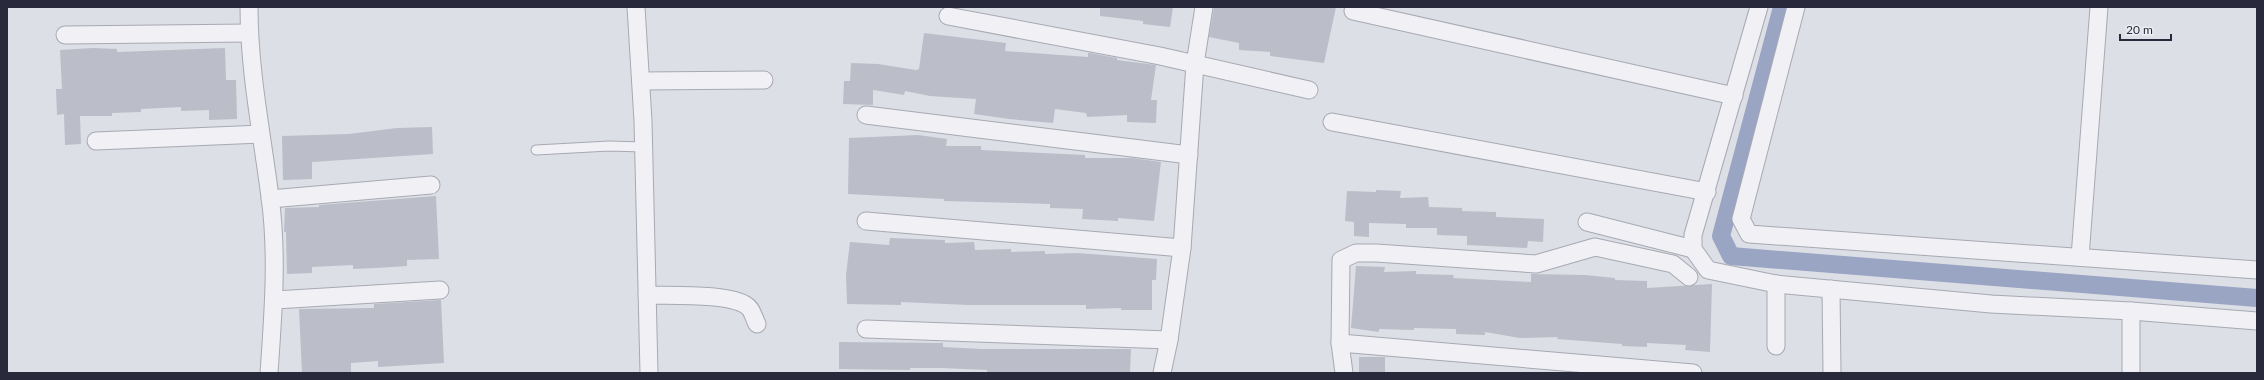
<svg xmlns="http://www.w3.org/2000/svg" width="2264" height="380" font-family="Lato,sans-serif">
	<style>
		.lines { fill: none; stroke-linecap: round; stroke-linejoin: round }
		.canal { stroke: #9aa5c4; stroke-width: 18 }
		.building { fill: #bbbdc8 }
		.lane-casing { stroke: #a7a9b3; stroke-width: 11 }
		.street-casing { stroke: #a7a9b3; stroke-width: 19 }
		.lane { stroke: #f0f0f5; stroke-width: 9 }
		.street { stroke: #f0f0f5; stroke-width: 17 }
	</style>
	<rect width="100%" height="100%" fill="#dddfe6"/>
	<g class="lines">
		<!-- canal -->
		<path class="canal" d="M1782 7 1721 236 1731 256 2257 298"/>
	</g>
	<!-- building -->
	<g class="building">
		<path d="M1100 7H1173L1170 27 1143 24V21L1100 16Z"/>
		<path d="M1214 7H1336L1324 63 1270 56V52L1239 50V43L1209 37Z"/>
		<path d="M924 33 1006 43 1005 51 1088 57V53H1090L1117 58V60L1156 65 1151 100H1157L1156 123 1127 122V115L1087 117 1086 113 1055 109 1053 123 1009 119 974 114 976 99 930 96 905 91 904 95 873 90V105L843 104 844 81H850L851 63 878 64 916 70 919 69Z"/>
		<path d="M93 48 117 49V52L225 48 226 80H236L237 119 209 120V110L181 111V107L141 109V112L112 113V116H80L81 144 65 145 64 114 57 115 56 89H62L60 50Z"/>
		<path d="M432 127 433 154 312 162V179L283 180 282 136 349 134 397 128Z"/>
		<path d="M918 135 947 139 946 146H981V150L1085 155V158H1133L1161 162 1154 221 1118 218V221L1082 219 1083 209 1050 208V204L944 201V199L848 194 849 138Z"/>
		<path d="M1376 190 1401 191 1400 198 1428 197 1429 207 1462 208V211L1496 212V217L1544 219 1543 242 1528 241 1527 248 1467 245V236L1437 235V228H1406V224L1369 223V237L1354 236V222L1345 221 1347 191 1376 192Z"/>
		<path d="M436 196 439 259 407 260V266L376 268 353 269V265L312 267V273L287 274 286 232H284L285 208 319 207V205Z"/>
		<path d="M890 238 945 240V243L974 242 975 250 1011 249V252L1045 251V254L1077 253 1157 259 1156 280H1152V310H1121V308L1086 309V305H968L901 302V305L847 304 846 275 850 242 889 245Z"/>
		<path d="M1356 266 1385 267 1384 272 1416 271V274L1454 275 1453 278 1531 282V274L1585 275 1615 278V280L1647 281V288L1712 284 1710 352 1685 350 1686 345 1647 343V347L1622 346V344L1557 339 1558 337 1520 338 1485 332V335L1456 334V329L1414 328V330L1379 329V332L1351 328Z"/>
		<path d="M441 300 444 363 378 367V361L351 363V373H302L299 309 374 308V304Z"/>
		<path d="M839 342 943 343V347L982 349H1131L1130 373H987V370L942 368H910V370L839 369Z"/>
		<rect x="1359" y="357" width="26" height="16"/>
	</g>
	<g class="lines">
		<!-- lane casing -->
		<g class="lane-casing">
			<path id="lane" d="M536 150 609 146 643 147"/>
		</g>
		<!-- street casing -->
		<g class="street-casing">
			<g id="street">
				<path d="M249 7C249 71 262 134 270 197 278 254 273 316 269 373"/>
				<path d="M636 7 643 121 649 373"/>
				<path d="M1759 7 1693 235V249L1708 270 1776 284 1991 304 2131 311 2257 321"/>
				<path d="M1796 7 1741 219 1749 234 2257 270"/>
				<path d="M1353 11 1734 96"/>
				<path d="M948 16 1160 56 1309 90"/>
				<path d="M65 35 249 33"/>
				<path d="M641 81 764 80"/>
				<path d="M866 115 1189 155"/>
				<path d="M1332 122 1707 192"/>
				<path d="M96 141 260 134"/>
				<path d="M270 199 431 185"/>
				<path d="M866 221 1182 248"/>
				<path d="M1587 222 1693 249"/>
				<path d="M2080 257 2099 7"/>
				<path d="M1776 284V346"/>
				<path d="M1831 289 1832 373"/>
				<path d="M647 295C670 296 730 293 747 306 752 309 754 318 757 324"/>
				<path d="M275 300 440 290"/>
				<path d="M2131 311V373"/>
				<path d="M866 329 1169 340"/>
				<path d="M1340 343 1693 373"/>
				<path d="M1162 373 1169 340 1182 248 1195 64 1204 7"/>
				<path d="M1344 373 1340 343 1341 260 1356 253H1376L1536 264 1595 247 1673 264 1689 277"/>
			</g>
		</g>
		<!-- lane -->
		<use href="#lane" class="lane"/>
		<!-- street -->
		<use href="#street" class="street"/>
	</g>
	<!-- border -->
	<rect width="2264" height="380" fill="none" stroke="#282a3b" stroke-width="16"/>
	<!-- scale -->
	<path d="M2120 34v6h51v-6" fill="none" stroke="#282a3b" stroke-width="2"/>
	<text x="2126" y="34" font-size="12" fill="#282a3b" stroke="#eceef4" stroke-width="3" paint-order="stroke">20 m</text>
</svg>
